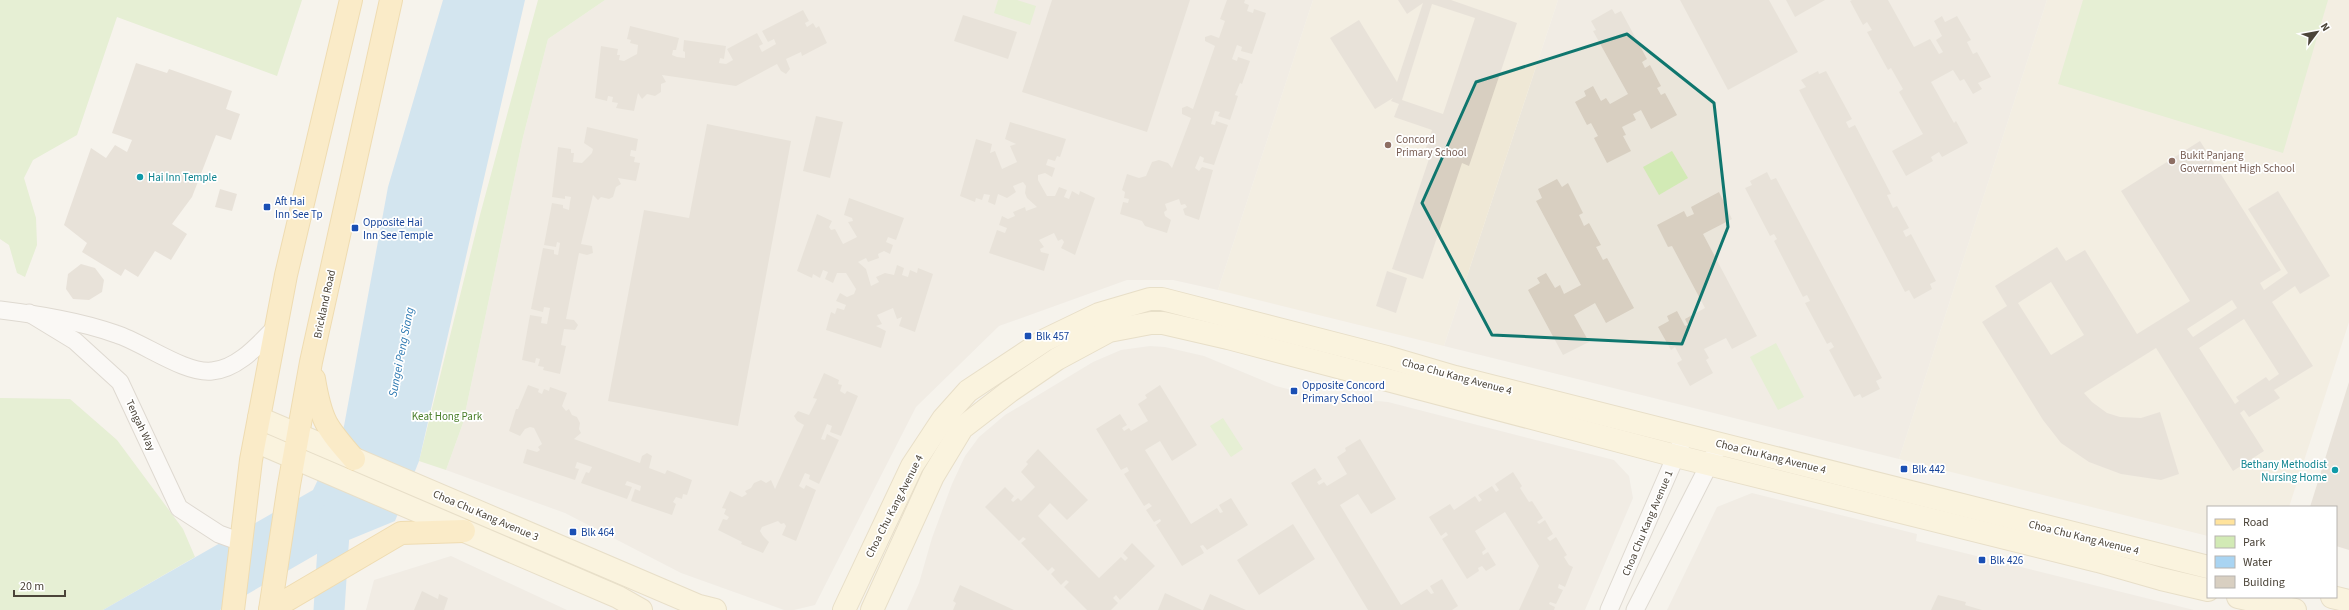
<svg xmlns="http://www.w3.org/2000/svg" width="2349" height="610" font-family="'Source Sans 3',sans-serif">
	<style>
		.residential { fill: #eae5da }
		.education { fill: #efe8d6 }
		.green { fill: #d2eab5 }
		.water { fill: #a9d4f2 }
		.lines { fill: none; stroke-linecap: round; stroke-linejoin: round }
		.river { stroke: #a9d4f2; stroke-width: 31 }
		.building { fill: #d8cfc1; fill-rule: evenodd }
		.street-casing { stroke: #c2bbae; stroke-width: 19 }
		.secondary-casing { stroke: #d6c79b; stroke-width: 24 }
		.primary-casing { stroke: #e6c16a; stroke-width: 24 }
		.street { stroke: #fff; stroke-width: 17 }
		.secondary { stroke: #fff3cd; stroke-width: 22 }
		.primary { stroke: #ffe39c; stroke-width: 22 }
		.marked { fill: none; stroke: #0f766e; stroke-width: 3; stroke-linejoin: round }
		.education-dot { fill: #8d6e63; stroke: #fff; stroke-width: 1.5 }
		.culture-dot { fill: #0f9aa8; stroke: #fff; stroke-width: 1.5 }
		.transit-dot { fill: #1a4fb4; stroke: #fff; stroke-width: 1.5 }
		.labels { text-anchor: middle; stroke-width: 3.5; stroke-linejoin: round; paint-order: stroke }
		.education-label { font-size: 11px; fill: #785e54; stroke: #fff; text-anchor: start }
		.culture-label { font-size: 11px; fill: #0d838f; stroke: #fff; text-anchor: start }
		.transit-label { font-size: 11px; fill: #164399; stroke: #fff; text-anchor: start }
		.street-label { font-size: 11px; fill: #4b4439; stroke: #fff }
		.park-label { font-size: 11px; fill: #4a7f2a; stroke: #fff }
		.water-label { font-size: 12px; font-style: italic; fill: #2e7ab2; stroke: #fff }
	</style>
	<rect width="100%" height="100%" fill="#f6f3ec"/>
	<!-- residential -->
	<g class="residential">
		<path d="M605 0H1313L1218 290 1173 280H1127L999 326 916 407 815 605 794 610H784L681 573 565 513 446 470 463 423 523 137 548 39Z"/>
		<path d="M1558 0H2047L1899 459 1444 346Z"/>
		<path d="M1150 346 1165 347 1204 356 1276 386 1311 395 1388 402 1614 460 1629 476 1633 498 1585 610H907L919 583 932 538 952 484 965 456 979 437 1005 415 1093 362 1121 350Z"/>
		<path d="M1752 493 1917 534 1916 541 2194 610H1667L1717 507Z"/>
		<path d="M451 556 567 610H366L374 580Z"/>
	</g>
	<!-- education -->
	<g class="education">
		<path d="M1313 0H1558L1444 346 1218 290Z"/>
		<path d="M2047 0H2349V322L2289 507H2208V536L1899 459Z"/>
	</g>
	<!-- green -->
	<g class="green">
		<path d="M0 0H302L277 76 117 17 77 135 33 160 24 178 36 218 37 245 25 277 17 273 9 245 0 239Z"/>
		<path d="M538 0H605L548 39 523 137 463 423 446 470 419 461 480 215Z"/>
		<path d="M998 0H1017L1036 6 1030 25 994 13Z"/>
		<path d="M2083 0H2328L2283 153 2058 84Z"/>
		<path d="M1672 151 1688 178 1659 195 1643 167Z"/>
		<path d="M1776 343 1804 397 1778 410 1750 357Z"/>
		<path d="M0 398 70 399 117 440 183 529 195 557 103 610H0Z"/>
		<path d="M1223 418 1243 449 1231 457 1210 426Z"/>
	</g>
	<!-- water -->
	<path class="water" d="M443 0H525L419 461 395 521 322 551 220 610H103L313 490 344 426 388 187Z"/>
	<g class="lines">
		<!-- river -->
		<path class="river" d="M329 610 335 517"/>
	</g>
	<!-- building -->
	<g class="building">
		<path d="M1052 0H1190L1147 132 1022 92Z"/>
		<path d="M1227 0H1245L1244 3 1249 5 1247 11 1253 13 1254 9 1266 13 1252 54 1241 51 1242 47 1237 45 1232 59 1237 61 1238 57 1250 61 1242 84 1240 83 1235 95 1238 96 1230 120 1218 116 1220 112 1215 111 1211 124 1215 125 1216 121 1228 125 1214 165 1203 162 1204 158 1200 156 1195 168 1199 171 1202 167 1213 170 1199 220 1185 215 1183 209 1187 207 1185 204 1181 205 1179 199 1165 204 1167 210 1164 212 1165 216 1171 220 1167 233 1145 226 1142 221 1120 214 1123 202 1128 203 1129 199 1124 198 1125 192 1122 190 1127 174 1139 178 1146 176 1152 162 1159 160 1168 163 1172 168 1191 118 1182 114V108L1187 106 1193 109 1215 46 1205 41V37L1211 35 1219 38 1225 21 1220 19Z"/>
		<path d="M1398 0H1451L1517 23 1469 166 1462 163 1423 279 1392 269 1431 153 1425 151 1432 130 1394 117 1399 104 1391 101 1393 98 1375 109 1330 38 1359 20 1397 82 1423 3 1407 14ZM1432 4 1475 18 1443 114 1402 100Z"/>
		<path d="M1680 0H1769L1798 52 1728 90Z"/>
		<path d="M1786 0H1825L1795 17Z"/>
		<path d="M1852 0H1888L1914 47 1930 39 1939 54 1943 52 1936 40 1942 36 1934 21 1942 16 1945 22 1957 16 1971 40 1967 42 1973 54 1977 52 1991 77 1978 83 1982 89 1973 94 1964 79 1960 81 1953 70 1931 82 1954 123 1956 121 1968 143 1942 157 1939 152 1931 157 1933 161 1906 176 1892 151 1923 134 1899 92 1903 89 1891 68 1888 70 1867 32 1872 30 1867 22 1863 25 1850 1Z"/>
		<path d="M1612 9 1615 14 1621 11 1647 59 1642 62 1645 68 1650 65 1661 86 1657 88 1661 95 1665 93 1677 115 1651 129 1641 110 1633 114 1636 120 1622 127 1626 135 1623 136 1631 151 1607 163 1594 138 1598 136 1591 123 1587 125 1575 102 1586 96 1584 91 1593 86 1601 101 1606 98 1610 104 1628 94 1593 31 1596 30 1591 21Z"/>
		<path d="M803 10 809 21 805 23 807 27 813 23 816 28 819 26 827 43 802 56 801 52 786 59 790 69 786 74 781 71 777 64 736 86 662 75 666 82 661 84V92L655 96 647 94 642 99 638 93 634 111 616 108 618 103 612 102 613 97 608 96 607 101 595 98 601 46 618 49 617 55H620L619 60 624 61 637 54 638 45 630 43 631 40 627 39 630 26 679 38 676 50H673L672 55 677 57 685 58V52L683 51 684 40 726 46 724 59 720 58 719 63 726 64 733 60 727 49 757 33 763 44 759 46 762 52 776 44 774 39 768 42 762 31Z"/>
		<path d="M963 15 1017 32 1008 59 954 41Z"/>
		<path d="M136 63 167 73 169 69 232 91 226 109 240 114 231 140 216 135 192 197 172 224 187 234 171 260 155 251 138 277 125 269 121 276 82 252 87 243 64 225 91 148 106 158 115 145 127 152 132 140 112 133Z"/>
		<path d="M1818 71 1819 74 1826 71 1852 119 1846 122 1849 128 1855 125 1891 194 1887 195 1893 208 1897 206 1909 228 1903 231 1906 237 1911 234 1936 281 1930 284 1932 289 1914 299 1909 290 1905 292 1799 90 1806 87 1801 80Z"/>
		<path d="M816 116 843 122 830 178 803 171Z"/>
		<path d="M1010 122 1066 139 1060 157 1057 156 1055 161 1048 159 1046 165 1055 168 1052 177 1045 173 1038 175V180L1047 196H1055L1059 187 1067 190 1064 197 1069 199 1072 191 1079 195 1080 191 1095 198 1075 255 1061 248 1064 242 1062 239 1058 241 1054 233 1039 240 1044 247 1040 249 1041 252 1049 254 1044 271 989 253 997 230 1005 233 1007 228 999 225 1002 216 1008 219 1015 216 1013 212 1025 207 1026 211 1037 207 1027 198 1025 193 1026 186 1023 182 1013 186 1016 192 1007 198 998 194 995 205 988 202 990 195 984 194 982 200 976 198 975 202 960 196 976 139 992 144 990 153 995 151 1002 169 1017 162 1010 146 1016 144 1005 139Z"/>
		<path d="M707 124 791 141 738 426 608 401 644 210 689 218Z"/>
		<path d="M587 127 638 139 636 151 631 150 630 156 635 157 634 162 640 163 636 181 618 178 621 184 616 187 613 197 609 199 601 197 598 200 593 195 581 244 592 246 593 253 587 255 579 253 566 319 574 320 578 325 575 330 564 329 561 345 566 346 560 374 543 370 544 367 538 366 540 359 536 358 535 363 522 360 530 315 542 317 541 323 547 324 550 308 544 307 543 312 531 309 543 248 554 250V254L558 255 560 243 557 242 556 247 544 245 552 203 563 205V208L569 210 570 202 571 197 565 196V199L552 197 558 147 571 149V153H574L573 162 582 163 592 153 593 149 584 143Z"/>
		<path d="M2200 141 2281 270 2260 283 2264 290 2288 273 2248 209 2278 191 2330 276 2300 294 2295 286 2272 302 2313 366 2274 390 2280 398 2249 417 2244 410 2240 413 2264 451 2233 471 2156 348 2084 393 2092 402 2107 413 2120 417 2141 418 2160 412 2179 474 2161 480 2121 474 2089 462 2061 443 2043 420 1982 322 2007 306 1995 286 2057 247 2066 261 2085 250 2137 334 2190 301 2121 191ZM2051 282 2084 335 2051 355 2018 303ZM2232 300 2237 308 2193 337 2187 329ZM2244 319 2279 374 2269 381 2266 377 2236 397 2239 401 2235 404 2199 348Z"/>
		<path d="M1767 172 1771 180 1776 178 1882 378 1876 381 1880 389 1862 398 1860 394 1854 397 1829 350 1834 347 1831 342 1827 344 1805 303 1810 301 1807 295 1803 297 1774 241 1777 239 1774 234 1770 236 1745 188 1752 185 1750 181Z"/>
		<path d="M1557 179 1562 187 1568 183 1583 213 1579 215 1584 226 1589 223 1601 245 1596 247 1603 260 1607 258 1634 308 1606 323 1595 303 1574 315 1589 342 1563 355 1528 290 1540 283 1537 278 1546 273 1555 288 1560 285 1564 294 1581 285 1536 201 1542 198 1538 189Z"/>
		<path d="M220 189 237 194 232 211 215 207Z"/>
		<path d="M1719 192 1732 219 1703 234 1757 336 1732 349 1726 338 1704 349 1709 358 1706 360 1713 373 1690 386 1677 363 1682 360 1675 347 1671 350 1658 327 1669 321 1667 316 1677 311 1685 326 1688 325 1685 319 1705 308 1672 246 1668 247 1657 225 1684 211 1687 217 1694 214 1691 207Z"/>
		<path d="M849 198 904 218 896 240 888 237 886 242 893 245 890 254 884 251 878 254 879 258 868 262 866 258 858 262 866 269 871 286 879 282 876 277 885 273 894 275 897 265 904 268 902 275 908 277 910 270 917 273 918 268 933 274 915 332 899 326 902 317 897 319 893 308 877 315 882 324 876 326 886 331 881 348 826 330 831 312 835 314 837 308 844 310 846 305 836 301 840 293 847 297 854 294 856 289 846 273H837L833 283 825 279 828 272 823 270 820 278 813 274 812 278 797 271 817 214 832 221 829 227 831 230 835 229 843 244 857 237 848 222 853 221 852 218 844 215Z"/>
		<path d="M81 264 95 268 104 280 102 292 89 300 73 299 66 289 68 274Z"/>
		<path d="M1387 271 1407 278 1396 313 1376 306Z"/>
		<path d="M824 373 839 380 838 384 842 385 840 391 845 394 847 391 858 396 841 436 830 432 832 426 827 424 821 439 825 440 827 434 839 440 819 484 809 479 810 475 805 473 799 486 804 489 806 485 816 490 796 541 782 535 786 526 784 523 781 524 778 521 762 527 760 531 763 536 769 542 763 553 741 544 742 542 718 530 723 519 727 520 729 517 724 514 726 509 722 508 730 491 742 497 747 494 745 491 751 488 754 483 761 480 766 483 771 480 775 489 804 425 797 421 794 416 798 411 809 415 817 399 813 398Z"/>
		<path d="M2349 382V550L2336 546V507H2310Z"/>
		<path d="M528 385 539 389 538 392 542 394 544 389 549 391 550 387 567 393 562 406 566 411 569 409 572 415 577 417 580 423 579 429 581 433 574 439 640 463 642 456 647 453 652 456 649 468 665 474 667 470 692 480 687 495 683 494 682 499 676 497 673 502 676 504 672 515 631 501 635 489 640 491 641 486 627 481 625 485 632 487 627 499 581 483 586 472 589 473 592 467 577 462 575 468 579 469 575 480 523 463 527 449 537 452 540 450 538 447 542 444 534 428 530 427 525 429 520 436 509 431 516 409H518Z"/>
		<path d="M1160 385 1197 445 1172 461 1160 441 1145 450 1191 524 1217 508 1220 513 1223 512 1219 505 1231 498 1248 525 1207 550 1203 545 1200 546 1204 553 1182 566 1156 525 1161 521 1160 519 1154 522 1146 510 1152 506 1149 503 1144 506 1124 474 1129 471 1127 467 1121 470 1096 429 1120 414 1127 425 1122 428 1124 431 1129 428 1131 431 1148 421 1138 404 1147 398 1145 395Z"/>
		<path d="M1360 439 1396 499 1371 514 1358 494 1340 505 1401 605 1427 589 1431 594 1434 593 1430 586 1442 579 1458 606 1452 610H1368L1291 483 1315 468 1322 479 1317 482 1319 485 1324 482 1327 486 1347 474 1337 457 1346 451 1345 448Z"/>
		<path d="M1038 449 1088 500 1067 520 1050 503 1038 516 1099 578 1121 557 1125 561 1128 558 1123 553 1132 543 1155 566 1120 600 1116 595 1113 598 1118 603 1111 610H1087L1064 587 1069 582 1066 580 1061 585 1051 574 1055 570 1052 567 1048 571 1021 543 1026 539 1023 537 1019 541 985 507 1005 487 1014 496 1011 500 1013 502 1018 498 1021 501 1035 487 1021 472 1028 464 1026 462Z"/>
		<path d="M1513 472 1522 486 1520 488 1529 502 1532 501 1543 518 1537 522 1539 524 1545 520 1553 534 1547 538 1550 541 1556 537 1567 555 1564 557 1569 565 1573 567 1565 587 1559 584 1558 588 1563 590 1556 604 1550 602 1549 604 1555 607 1554 610H1519L1539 566 1505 512 1475 531 1486 549 1482 552 1483 555 1488 552 1496 565 1486 571 1482 566 1478 568 1479 571 1467 579 1442 539 1448 535 1446 532 1441 536 1429 517 1450 504 1454 510 1475 496 1479 502 1482 500 1478 495 1492 486 1496 492 1499 490 1495 484Z"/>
		<path d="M1293 524 1315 559 1259 595 1237 560Z"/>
		<path d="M960 585 1014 610H953L956 603 953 601Z"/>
		<path d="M422 591 438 599 439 594 448 598 444 610H414Z"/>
		<path d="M1165 593 1202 610H1158Z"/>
		<path d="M1210 594 1246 610H1203Z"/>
		<path d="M1938 595 1966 602 1965 605 1982 610H1931Z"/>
	</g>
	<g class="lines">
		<!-- street casing -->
		<g class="street-casing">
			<g id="street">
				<path d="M0 310C40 315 79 321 116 334 144 343 185 374 212 371 238 369 259 344 276 327"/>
				<path d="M29 313 75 341 120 382 179 508 219 534 241 542"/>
				<path d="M1609 610 1681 444"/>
				<path d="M1635 610 1715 453"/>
			</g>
		</g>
		<!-- secondary casing -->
		<g class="secondary-casing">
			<g id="secondary">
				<path d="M259 418 699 606 715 610"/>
				<path d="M255 441 618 597 641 610"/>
				<path d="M2238 597 2295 610"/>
				<path d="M2332 597 2349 601"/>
				<path d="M844 610 912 466 943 419 968 391 1045 340 1099 314 1150 299H1162L1387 357 1455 377 2208 567"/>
				<path d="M872 610 933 476 962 428 1010 391 1057 359 1109 331 1151 323H1163L1228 338 1676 456 2098 561 2161 579 2208 590"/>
			</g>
		</g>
		<!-- primary casing -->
		<g class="primary-casing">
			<g id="primary">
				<path d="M314 379C321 421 326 427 354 459"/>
				<path d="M233 610 251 460 286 275 351 0"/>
				<path d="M270 610 289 485 311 362 391 0"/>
				<path d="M270 610 401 533 464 531"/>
			</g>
		</g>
		<!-- street -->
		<use href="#street" class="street"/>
		<!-- secondary -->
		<use href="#secondary" class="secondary"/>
		<!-- primary -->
		<use href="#primary" class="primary"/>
	</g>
	<!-- marked area -->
	<path d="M0 0H2349V610H0ZM1627 34 1714 103 1728 227 1682 344 1492 335 1422 203 1476 82Z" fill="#f6f3ec" fill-opacity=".55" fill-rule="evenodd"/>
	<path class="marked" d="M1627 34 1714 103 1728 227 1682 344 1492 335 1422 203 1476 82Z"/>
	<!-- markers -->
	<g class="education-dot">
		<circle cx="1388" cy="145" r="4"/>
		<circle cx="2172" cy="161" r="4"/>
	</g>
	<g class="culture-dot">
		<circle cx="140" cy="177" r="4"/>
		<circle cx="2335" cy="470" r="4"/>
	</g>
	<g class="transit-dot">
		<rect x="263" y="203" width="8" height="8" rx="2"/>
		<rect x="351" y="224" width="8" height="8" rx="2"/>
		<rect x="1024" y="332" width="8" height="8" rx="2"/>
		<rect x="1290" y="387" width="8" height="8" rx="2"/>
		<rect x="1900" y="465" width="8" height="8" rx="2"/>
		<rect x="569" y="528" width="8" height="8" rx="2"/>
		<rect x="1978" y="556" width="8" height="8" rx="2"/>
	</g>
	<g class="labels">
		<!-- education labels -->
		<g class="education-label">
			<text x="1396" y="143">Concord<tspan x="1396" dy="13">Primary School</tspan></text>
			<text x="2180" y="159">Bukit Panjang<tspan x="2180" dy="13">Government High School</tspan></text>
		</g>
		<!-- culture labels -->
		<g class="culture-label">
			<text x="148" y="181">Hai Inn Temple</text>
			<text x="2327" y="468" text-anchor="end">Bethany Methodist<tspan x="2327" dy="13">Nursing Home</tspan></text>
		</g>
		<!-- transit labels -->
		<g class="transit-label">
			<text x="275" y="205">Aft Hai<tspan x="275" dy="13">Inn See Tp</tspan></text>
			<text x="363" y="226">Opposite Hai<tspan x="363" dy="13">Inn See Temple</tspan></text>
			<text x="1036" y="340">Blk 457</text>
			<text x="1302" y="389">Opposite Concord<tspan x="1302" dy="13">Primary School</tspan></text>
			<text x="1912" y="473">Blk 442</text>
			<text x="581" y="536">Blk 464</text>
			<text x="1990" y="564">Blk 426</text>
		</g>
		<!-- street labels -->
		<g class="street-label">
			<text transform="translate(324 304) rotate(-78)" y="4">Brickland Road</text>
			<text transform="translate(1457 376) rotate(15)" y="4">Choa Chu Kang Avenue 4</text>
			<text transform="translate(141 425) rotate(65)" y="4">Tengah Way</text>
			<text transform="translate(1771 456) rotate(14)" y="4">Choa Chu Kang Avenue 4</text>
			<text transform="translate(894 506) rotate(-63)" y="4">Choa Chu Kang Avenue 4</text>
			<text transform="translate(486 515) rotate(23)" y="4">Choa Chu Kang Avenue 3</text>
			<text transform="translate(1647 523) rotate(-67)" y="4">Choa Chu Kang Avenue 1</text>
			<text transform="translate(2084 537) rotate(14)" y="4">Choa Chu Kang Avenue 4</text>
		</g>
		<!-- park labels -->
		<g class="park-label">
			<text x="447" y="420">Keat Hong Park</text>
		</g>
		<!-- water labels -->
		<g class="water-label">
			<text transform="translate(401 352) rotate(-79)" y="4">Sungei Peng Siang</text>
		</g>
	</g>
	<!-- legend -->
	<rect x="2207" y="506" width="130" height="92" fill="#ffffff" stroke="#b7b4b0"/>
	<rect x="2215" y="519" width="20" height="6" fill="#ffe39c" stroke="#b7b4b0"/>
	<text x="2243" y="526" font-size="12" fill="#4b4439">Road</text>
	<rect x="2215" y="536" width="20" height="12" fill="#d2eab5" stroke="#b7b4b0"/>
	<text x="2243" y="546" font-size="12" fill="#4b4439">Park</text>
	<rect x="2215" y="556" width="20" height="12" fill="#a9d4f2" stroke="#b7b4b0"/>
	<text x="2243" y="566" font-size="12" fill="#4b4439">Water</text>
	<rect x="2215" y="576" width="20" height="12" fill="#d8cfc1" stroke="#b7b4b0"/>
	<text x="2243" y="586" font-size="12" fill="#4b4439">Building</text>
	<!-- north arrow -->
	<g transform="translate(2317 32) rotate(58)" stroke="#ffffff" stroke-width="3" paint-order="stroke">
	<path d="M0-3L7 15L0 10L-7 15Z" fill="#4b4439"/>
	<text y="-6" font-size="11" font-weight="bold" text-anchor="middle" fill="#4b4439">N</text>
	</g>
	<!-- scale -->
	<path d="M14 590v6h51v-6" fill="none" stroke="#4b4439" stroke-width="2"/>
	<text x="20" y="590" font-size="12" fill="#4b4439" stroke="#ffffff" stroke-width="3" paint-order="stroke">20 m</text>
</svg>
